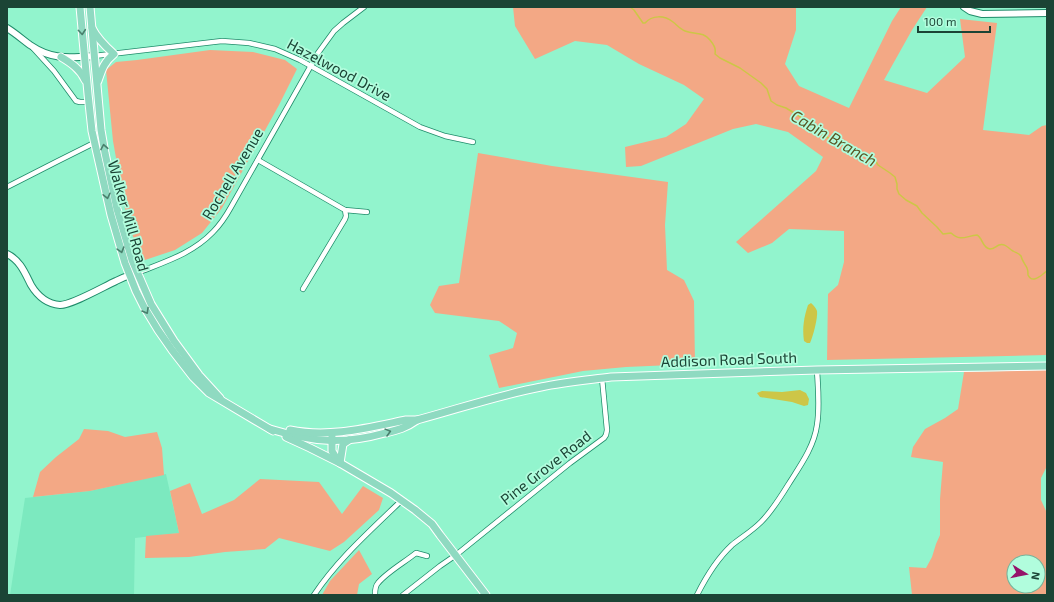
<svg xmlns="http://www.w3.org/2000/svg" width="1054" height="602" font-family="'Exo 2',sans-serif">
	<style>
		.built { fill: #7ce9bf }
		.green { fill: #f3a885; fill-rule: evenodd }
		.water { fill: #cdc647 }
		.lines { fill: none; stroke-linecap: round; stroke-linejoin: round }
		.stream { stroke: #cdc647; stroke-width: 1.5 }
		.minor-casing { stroke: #1f8c6a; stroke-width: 6 }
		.tertiary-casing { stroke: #1f8c6a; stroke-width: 8 }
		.primary-casing { stroke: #fff; stroke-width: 9 }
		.minor { stroke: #fff; stroke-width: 4.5 }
		.tertiary { stroke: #fff; stroke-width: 6 }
		.primary { stroke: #8fdac1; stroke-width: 7 }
		.oneway { stroke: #49806d }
		.labels { text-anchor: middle; stroke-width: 3.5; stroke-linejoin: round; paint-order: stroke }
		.street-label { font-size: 15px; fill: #1b4435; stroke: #b1fddd }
		.water-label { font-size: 16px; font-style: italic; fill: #585624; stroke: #b1fddd }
	</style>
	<rect width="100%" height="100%" fill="#92f4cd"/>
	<!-- built -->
	<path class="built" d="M166 474 179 533 135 538 134 595H10L25 498 90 491Z"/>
	<!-- green -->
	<g class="green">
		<path d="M513 7H796V30L785 64 799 86 849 108 892 21 901 7H927L912 30 884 80 927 93 965 57 960 19 997 23 983 130 1029 135 1042 126 1047 125V355L827 360 828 294 838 285 844 262V231L789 229 772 243 748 253 736 242 816 171 823 157 788 132 756 124 733 129 641 166 626 167 625 147 666 137 686 124 704 99 684 85 639 64 607 45 575 41 535 59 515 26Z"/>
		<path d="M210 50 253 52 285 60 297 69 279 105 222 208 202 233 175 250 142 261 127 220 113 141 106 70 116 62 137 60Z"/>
		<path d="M478 153 552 166 668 182 665 225 667 270 684 280 694 301 695 364 626 367 583 371 499 388 489 355 513 348 517 333 499 321 435 313 430 305 439 286 459 283Z"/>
		<path d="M1047 370V466L1041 478V500L1047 513V595H912L909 567 926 568 932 557 936 544 940 535V499L943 462 911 457 913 447 925 429 945 418 958 409 964 372ZM1014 562H1038V586H1014Z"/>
		<path d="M84 429 108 431 125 437 157 432 162 448 164 475 90 491 33 497 40 472 56 457 79 439Z"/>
		<path d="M260 479 319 482 342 514 363 486 383 498 379 510 344 542 330 551 279 538 265 549 225 552 189 557 145 558 146 536 179 533 170 491 190 483 202 514 234 500Z"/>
		<path d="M359 550 372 574 359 584 357 595H322L330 581Z"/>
	</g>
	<!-- water -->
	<g class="water">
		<path d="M811 303C814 306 816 308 817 311 818 318 813 336 810 343H807L804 341C802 328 804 317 808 305Z"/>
		<path d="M800 390 806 393 809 399 808 405 804 406 792 402 760 397 757 393 762 391 782 392Z"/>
	</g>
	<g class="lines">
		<!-- stream -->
		<path class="stream" d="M630 7 634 10 643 23H645C652 15 664 15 673 22 677 25 680 29 685 31 695 35 703 31 710 40 714 45 716 48 715 54L720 58 740 68 761 83 767 89 771 101 777 105 786 108 804 119 825 136 830 139 844 142 853 150 859 153 869 155 875 160 878 165 890 173 895 177 897 184V189L899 194 906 200 917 206 922 213 937 227 943 234 951 233C961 242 966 236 977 235 983 238 982 248 990 249 994 249 995 247 999 245 1005 243 1008 248 1013 251 1016 253 1019 253 1021 256 1022 261 1025 264 1027 268 1028 270 1028 273 1028 275 1033 285 1042 274 1047 271"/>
		<!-- minor casing -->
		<g class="minor-casing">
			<g id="minor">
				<path d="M33 48 54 71 76 101 80 102H88"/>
				<path d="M94 56 222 41 249 43 275 49 300 60 420 127 445 136 473 142"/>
				<path d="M258 160 345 210 367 212"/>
				<path d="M7 187 58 161 94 143"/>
				<path d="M137 273C164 262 192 254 213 232 220 225 226 216 231 207L318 53 334 31 343 23 364 7"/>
				<path d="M303 289 345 219 346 216 345 210"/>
				<path d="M314 595C338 559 371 530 402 500"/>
				<path d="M375 595C375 591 375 586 378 583 387 572 405 562 416 553L427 556"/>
				<path d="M403 595 440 566 456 555 570 463 604 438 606 435 607 430 602 378"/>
				<path d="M697 595C706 577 718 558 732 545 742 537 752 531 761 522 772 511 780 498 788 485 800 466 814 447 817 425 820 407 818 388 817 370"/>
			</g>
		</g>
		<!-- tertiary casing -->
		<g class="tertiary-casing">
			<g id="tertiary">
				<path d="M964 7 970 11 982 14 1047 13"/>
				<path d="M7 28C15 33 22 39 30 45 52 60 69 58 94 56"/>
				<path d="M7 254C20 260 25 273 31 285 37 295 47 304 60 305 72 305 103 287 116 281 122 278 127 276 133 274"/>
			</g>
		</g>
		<!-- primary casing -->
		<g class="primary-casing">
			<g id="primary">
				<path d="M80 7 88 94 92 131 111 215 125 263 136 291 144 307 158 330 172 350 193 377 209 393 273 431"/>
				<path d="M90 7 101 130 105 153 117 209 132 260 151 304 174 341 199 375 220 398"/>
				<path d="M92 28C97 38 105 46 114 54 104 62 102 69 98 81"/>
				<path d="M61 57C71 63 80 69 85 80"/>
				<path d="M270 429C313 442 342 445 385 433 398 430 406 428 417 420 458 409 499 395 541 387 564 382 588 380 611 377L817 370 1047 366"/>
				<path d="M290 430C329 438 367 428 406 420H417"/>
				<path d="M286 437 310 448 340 463 391 493 415 510 432 524 440 535 486 595"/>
				<path d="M332 437V451L338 461"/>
				<path d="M340 463 343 444 349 440"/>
			</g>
		</g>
		<!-- minor -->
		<use href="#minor" class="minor"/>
		<!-- tertiary -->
		<use href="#tertiary" class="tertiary"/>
		<!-- primary -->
		<use href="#primary" class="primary"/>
	</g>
	<!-- one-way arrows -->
	<defs><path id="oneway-chevron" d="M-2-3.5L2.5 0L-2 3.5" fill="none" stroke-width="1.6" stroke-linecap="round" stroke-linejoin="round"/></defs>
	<g class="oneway">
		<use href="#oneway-chevron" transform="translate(82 32) rotate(85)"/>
		<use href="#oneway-chevron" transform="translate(104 147) rotate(-100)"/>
		<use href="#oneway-chevron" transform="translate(107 196) rotate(77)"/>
		<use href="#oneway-chevron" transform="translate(121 250) rotate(74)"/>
		<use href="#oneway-chevron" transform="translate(146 311) rotate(60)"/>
		<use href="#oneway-chevron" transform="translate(388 432) rotate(-15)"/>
	</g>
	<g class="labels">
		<!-- street labels -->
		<g class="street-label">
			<text transform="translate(339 70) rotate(28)" y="5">Hazelwood Drive</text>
			<text transform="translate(233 174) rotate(-59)" y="5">Rochell Avenue</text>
			<text transform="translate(128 216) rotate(74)" y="5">Walker Mill Road</text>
			<text transform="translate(729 360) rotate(-2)" y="5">Addison Road South</text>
			<text transform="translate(546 468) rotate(-38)" y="5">Pine Grove Road</text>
		</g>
		<!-- water labels -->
		<g class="water-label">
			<text transform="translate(834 138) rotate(30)" y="6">Cabin Branch</text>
		</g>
	</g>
	<!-- border -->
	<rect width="1054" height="602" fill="none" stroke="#1b4435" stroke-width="16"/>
	<!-- north arrow -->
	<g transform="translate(1026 574) rotate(100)"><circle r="19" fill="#b1fddd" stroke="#75b39a"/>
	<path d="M0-3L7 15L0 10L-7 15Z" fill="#96136a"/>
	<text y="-6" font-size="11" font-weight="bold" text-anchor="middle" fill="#1b4435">N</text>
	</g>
	<!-- scale -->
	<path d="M918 26v6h72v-6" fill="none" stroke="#1b4435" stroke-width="2"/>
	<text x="924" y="26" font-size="12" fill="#1b4435" stroke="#b1fddd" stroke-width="3" paint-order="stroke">100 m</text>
</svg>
